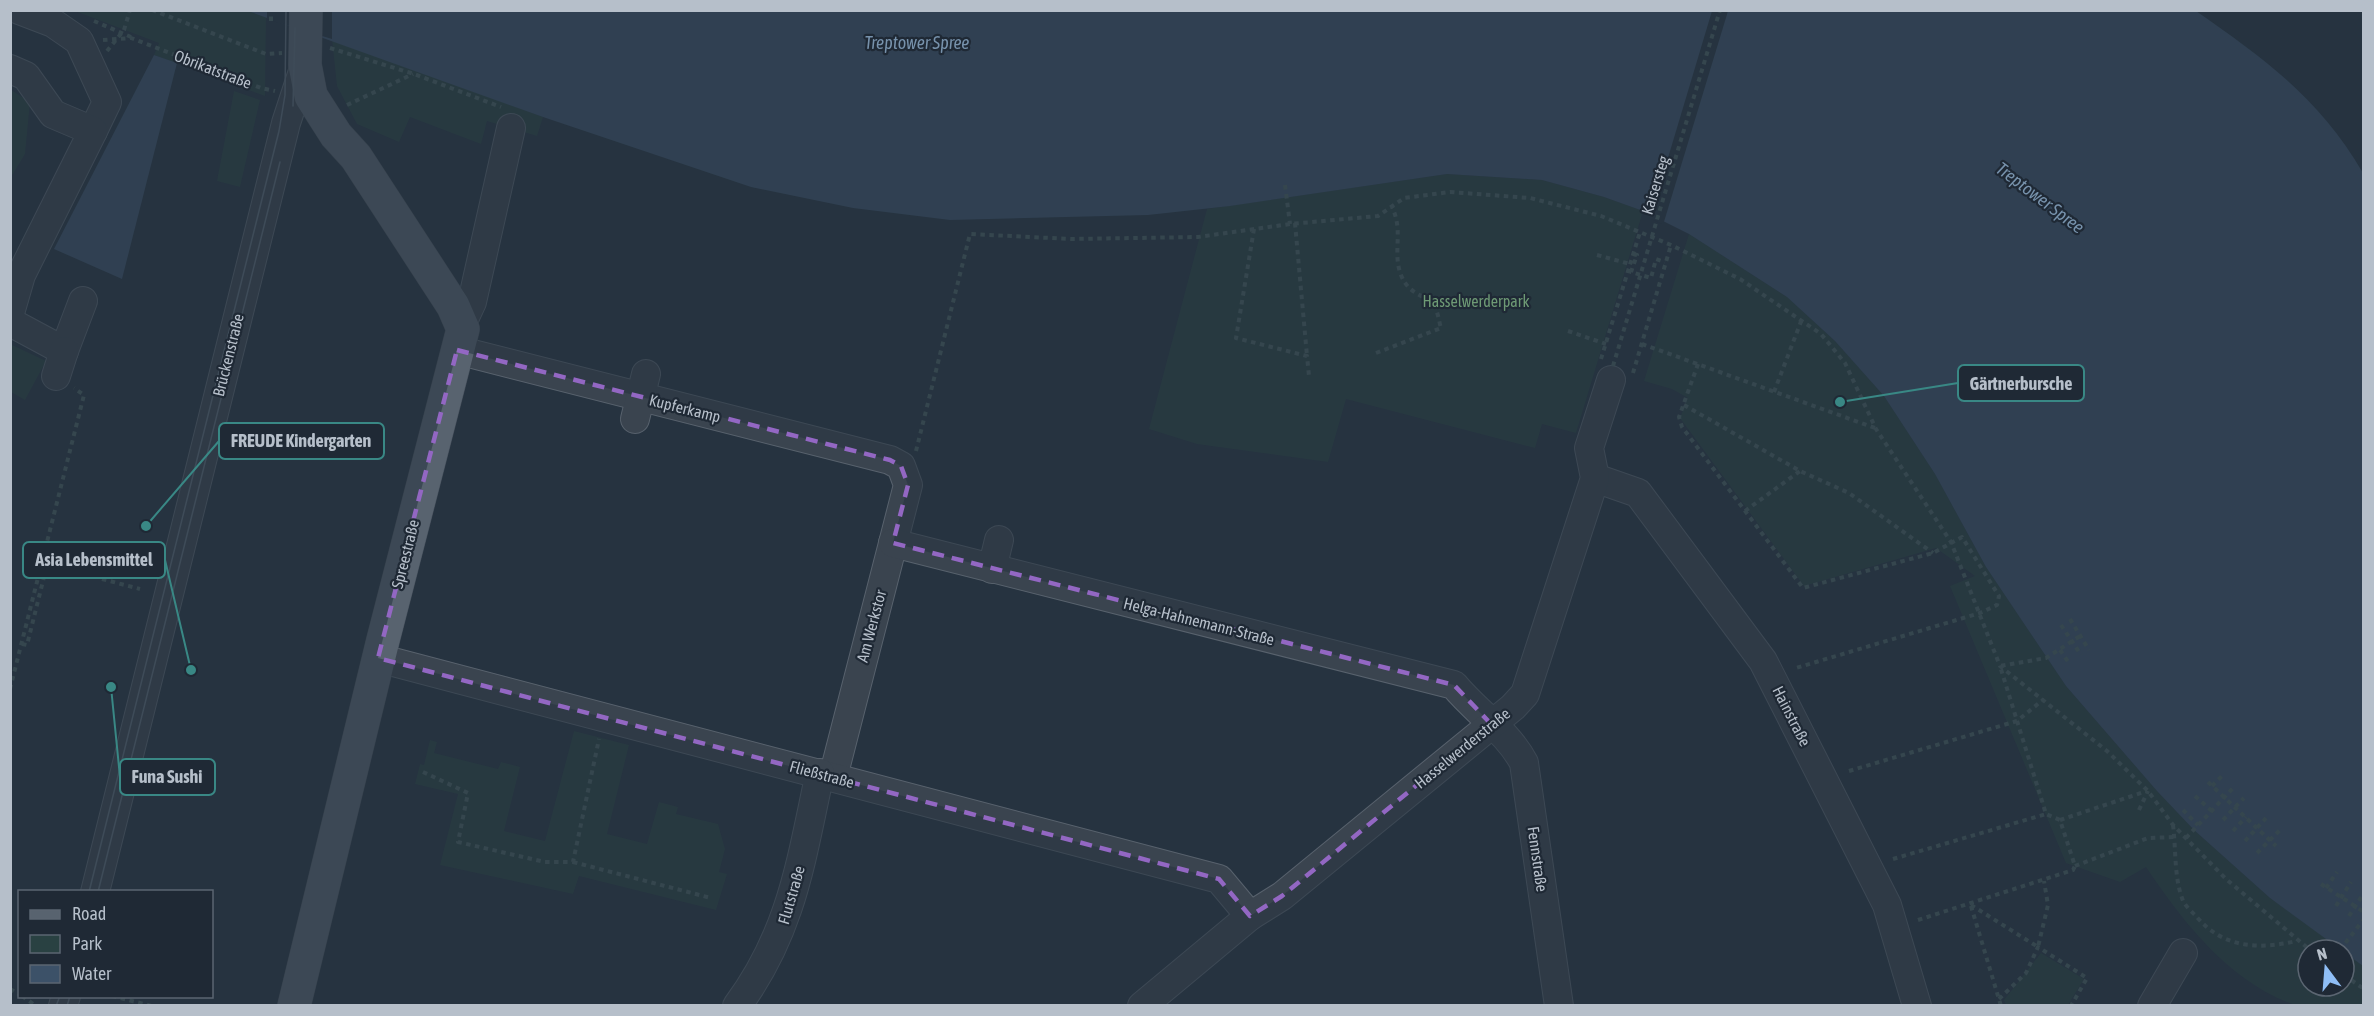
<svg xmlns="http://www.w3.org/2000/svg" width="2374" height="1016" font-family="'Asap Condensed',sans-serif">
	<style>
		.green { fill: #294142 }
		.water { fill: #3c5168 }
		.pier { fill: #263340 }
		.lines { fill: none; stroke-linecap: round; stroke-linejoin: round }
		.minor-casing { stroke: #58626d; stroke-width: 30 }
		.major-casing { stroke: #46505c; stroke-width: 34 }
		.path { stroke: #485e5f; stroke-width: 4; stroke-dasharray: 4.5 4.5; stroke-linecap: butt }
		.minor { stroke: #3a444f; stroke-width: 28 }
		.major { stroke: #58636f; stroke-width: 33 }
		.tram { stroke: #5c6976; stroke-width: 1.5 }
		.path-bridge { stroke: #485e5f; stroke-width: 4; stroke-dasharray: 4.5 4.5; stroke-linecap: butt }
		.marked { fill: none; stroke: #9367c3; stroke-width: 4.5; stroke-dasharray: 12 8; stroke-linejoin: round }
		.labels { text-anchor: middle; stroke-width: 4.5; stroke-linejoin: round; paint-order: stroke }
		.street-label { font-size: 16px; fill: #b6bfca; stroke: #1f2935 }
		.park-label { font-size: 16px; fill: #6e9a75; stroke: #1f2935 }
		.water-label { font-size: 18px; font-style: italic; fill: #7792ac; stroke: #1f2935 }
		.leader { fill: none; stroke: #398885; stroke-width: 2 }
		.callout-dot { fill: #398885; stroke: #1f2935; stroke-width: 2 }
		.callout { fill: #1f2935; stroke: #398885; stroke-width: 2 }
		.callout-label { font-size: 18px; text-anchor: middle; font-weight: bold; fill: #b6bfca }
	</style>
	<rect width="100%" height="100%" fill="#263340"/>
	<!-- green -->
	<g class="green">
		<path d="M248 10 266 17 265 96 154 55 159 43 75 11Z"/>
		<path d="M332 39 543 117 537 136 487 121 481 144 410 117 399 142 357 124 337 86Z"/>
		<path d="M11 90 30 102 25 154 11 177Z"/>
		<path d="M234 91 260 100 240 187 217 181Z"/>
		<path d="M1447 174 1542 180 1604 197 1643 211 1576 433 1542 424 1535 448 1346 399 1328 462 1197 444 1149 429 1207 209Z"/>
		<path d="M1689 234 1787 297 1835 341 1884 396 1935 474 1986 567 2066 686 2157 791 2194 830 2270 898 2342 950H2308V986H2344V952L2363 966V1005C2346 1005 2311 1010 2295 1005 2229 982 2183 922 2146 867L2120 882 2066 863 1950 586 1975 576 1936 548 1804 586 1680 418 1688 398 1672 389 1644 381Z"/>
		<path d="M10 344 46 361 25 400 11 392Z"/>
		<path d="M574 731 629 745 607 834 647 844 659 802 678 807 676 814 718 824 725 849 719 872 727 874 716 910 579 876 573 894 440 865 458 794 415 784 420 764 424 765 430 740 437 742 434 753 498 769 501 762 520 767 504 831 545 841Z"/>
		<path d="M2041 953 2084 979 2068 1005H2006L2004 1000Z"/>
	</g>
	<!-- water -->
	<g class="water">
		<path d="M248 11H2196C2265 59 2320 99 2363 173V966L2270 898 2194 830 2157 791 2066 686 1986 567 1935 474 1884 396 1835 341 1787 297 1689 234 1643 211 1604 197 1542 180 1447 174 1230 206 1148 215 950 220 853 208 751 187 543 117Z"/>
		<path d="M154 55 177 63 122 279 54 249Z"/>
	</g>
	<!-- pier -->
	<g class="pier">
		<path d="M267 11H332V39L267 19Z"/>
		<path d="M1712 11H1728L1663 225 1650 218Z"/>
	</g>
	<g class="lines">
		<!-- minor casing -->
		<g class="minor-casing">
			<g id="minor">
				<path d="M19 10 53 23 79 41 107 102 93 131"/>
				<path d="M10 69 26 76 53 114 93 131 21 275 10 313"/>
				<path d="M460 319 465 317 472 302 511 128"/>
				<path d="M10 322 64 351 83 301"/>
				<path d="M457 350 890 460 901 466 908 485 833 777"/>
				<path d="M56 376 64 351"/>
				<path d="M635 419 646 374"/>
				<path d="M1595 478 1638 493 1763 661 1887 905 1917 1006"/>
				<path d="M893 543 1454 685C1476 712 1508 732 1524 763L1559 1006"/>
				<path d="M992 569 999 540"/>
				<path d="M378 658 1219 879 1250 916"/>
				<path d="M95 892 286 123 305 65"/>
				<path d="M63 1006 66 996"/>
				<path d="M737 1006C792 932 801 860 820 773"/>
				<path d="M1142 1006 1250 916 1282 896 1513 707 1525 694 1595 478 1589 448 1611 380"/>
				<path d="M2152 1006 2183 953"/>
			</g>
		</g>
		<!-- major casing -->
		<g class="major-casing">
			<path id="major" d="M294 1006 383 640 463 329 453 306 356 157 336 135 311 96 305 65 306 10"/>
		</g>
		<!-- path -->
		<g class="path">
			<path d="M152 10 266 54 282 53"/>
			<path d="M94 21 131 37"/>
			<path d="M271 21V10"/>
			<path d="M103 40 131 38 261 88 275 91"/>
			<path d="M330 48 414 74 501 107"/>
			<path d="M107 51 124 30 130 10"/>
			<path d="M347 105 413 74"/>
			<path d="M1285 185 1290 224"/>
			<path d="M1295 223 1307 356"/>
			<path d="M1254 229 1236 338 1307 356 1309 376"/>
			<path d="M1633 254 1637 255 1631 272 1651 278 1656 259 1665 262"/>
			<path d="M1597 255 1630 264"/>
			<path d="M1568 331 1606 344"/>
			<path d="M1642 344 1875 428"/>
			<path d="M1376 353 1441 328C1439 322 1438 311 1434 306 1426 294 1409 296 1401 275 1392 252 1404 232 1392 207"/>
			<path d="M1601 359 1640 232"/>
			<path d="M1698 364 1679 417 1682 427 1803 588 1933 553 1962 537 1999 596 1997 605 1980 613 1796 668"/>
			<path d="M1633 373 1671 245"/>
			<path d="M1774 392 1802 319"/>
			<path d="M1684 405 1800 471 1849 493 1933 553"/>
			<path d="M916 451 970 234 1071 239 1198 237 1290 224 1378 216 1404 198 1450 192 1530 198 1601 216 1671 245 1740 279 1821 334 1845 363 1876 429 1951 542 2000 666 2107 751 2148 791 2173 825 2226 879 2310 950"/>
			<path d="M1745 511 1800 471"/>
			<path d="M42 563 73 572"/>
			<path d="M102 579 140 589"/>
			<path d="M2070 619 2089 650"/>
			<path d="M2061 625 2081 655"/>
			<path d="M22 644 27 645 46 569 53 571 54 566"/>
			<path d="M2060 650 2069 663"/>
			<path d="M10 689 84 395 74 388"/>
			<path d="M1849 771 2017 721 2044 699"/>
			<path d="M423 772 468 793 458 842 545 862H573L599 739"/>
			<path d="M2208 782 2276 846"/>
			<path d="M2212 786 2222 776"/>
			<path d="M2195 796 2212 811"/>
			<path d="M2139 810 2148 791"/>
			<path d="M2183 810 2198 825"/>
			<path d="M2060 820 2147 791"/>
			<path d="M2223 820 2244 798"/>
			<path d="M2173 825C2176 848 2174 876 2182 898 2184 905 2191 911 2196 916 2222 948 2259 950 2296 941"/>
			<path d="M2233 831 2246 817"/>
			<path d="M2186 838 2234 787"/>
			<path d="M2245 841 2266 818"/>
			<path d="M2257 853 2280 830"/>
			<path d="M1893 859 2046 814"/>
			<path d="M573 862 711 898"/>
			<path d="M2075 866 2148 838 2175 837"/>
			<path d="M2321 884 2364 912"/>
			<path d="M2326 888 2337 872"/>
			<path d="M1971 905 2038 947 2048 905 2044 881"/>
			<path d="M1971 906 2001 1006"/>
			<path d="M2336 906 2351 882"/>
			<path d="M2349 916 2364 893"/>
			<path d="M1918 920 2073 870 2075 866 2060 820 2046 814 2000 666 2046 658 2080 636"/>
			<path d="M2340 950 2364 919"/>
			<path d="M2344 975 2364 989"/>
			<path d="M10 989 20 995"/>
			<path d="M22 996 36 1006"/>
			<path d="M112 996 152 1006"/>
			<path d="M1999 999 2026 973 2038 947 2087 978 2071 1006"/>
		</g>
		<!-- minor -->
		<use href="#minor" class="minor"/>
		<!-- major -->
		<use href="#major" class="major"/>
		<!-- tram -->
		<g class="tram">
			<path d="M293 106 295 28"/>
			<path d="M89 892 279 131 285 95 286 10"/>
			<path d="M98 892 280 162"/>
			<path d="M56 1006 60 996"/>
			<path d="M67 1006 70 996"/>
		</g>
		<!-- path-bridge -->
		<path class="path-bridge" d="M1613 366 1720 10"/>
	</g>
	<!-- marked area -->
	<path d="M0 0H2374V1016H0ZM457 350 890 460 901 466 908 485 893 543 1454 685 1491 724 1282 896 1250 916 1219 879 378 658Z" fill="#263340" fill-opacity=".55" fill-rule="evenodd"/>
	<path class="marked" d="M457 350 890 460 901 466 908 485 893 543 1454 685 1491 724 1282 896 1250 916 1219 879 378 658Z"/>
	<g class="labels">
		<!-- street labels -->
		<g class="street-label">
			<text transform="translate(213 69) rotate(21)" y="6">Obrikatstraße</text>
			<text transform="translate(1655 185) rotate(-73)" y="6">Kaisersteg</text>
			<text transform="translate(228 355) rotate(-76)" y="6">Brückenstraße</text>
			<text transform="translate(685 408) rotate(14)" y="6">Kupferkamp</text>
			<text transform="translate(405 554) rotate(-76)" y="6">Spreestraße</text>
			<text transform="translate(1199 621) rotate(14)" y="6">Helga-Hahnemann-Straße</text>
			<text transform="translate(871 626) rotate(-75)" y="6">Am Werkstor</text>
			<text transform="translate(1792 716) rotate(63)" y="6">Hainstraße</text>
			<text transform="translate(1462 748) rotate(-39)" y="6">Hasselwerderstraße</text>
			<text transform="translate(822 774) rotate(15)" y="6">Fließstraße</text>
			<text transform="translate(1538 859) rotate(82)" y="6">Fennstraße</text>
			<text transform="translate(791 895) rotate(-74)" y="6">Flutstraße</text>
		</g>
		<!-- park labels -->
		<g class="park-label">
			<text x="1476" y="307">Hasselwerderpark</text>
		</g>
		<!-- water labels -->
		<g class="water-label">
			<text x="917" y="49">Treptower Spree</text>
			<text transform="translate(2040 198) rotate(37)" y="6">Treptower Spree</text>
		</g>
	</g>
	<!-- callouts -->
	<path class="leader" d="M1840 402L1958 383M146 526L219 441M191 670L165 560M111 687L120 777"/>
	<g class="callout-dot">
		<circle cx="1840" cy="402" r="6"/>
		<circle cx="146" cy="526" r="6"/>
		<circle cx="191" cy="670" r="6"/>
		<circle cx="111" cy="687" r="6"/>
	</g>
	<g class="callout">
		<rect x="1958" y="365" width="126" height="36" rx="6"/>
		<rect x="219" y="423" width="165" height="36" rx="6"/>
		<rect x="23" y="542" width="142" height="36" rx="6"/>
		<rect x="120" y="759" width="95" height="36" rx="6"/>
	</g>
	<g class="callout-label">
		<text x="2021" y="390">Gärtnerbursche</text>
		<text x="301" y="447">FREUDE Kindergarten</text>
		<text x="94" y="566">Asia Lebensmittel</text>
		<text x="167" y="783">Funa Sushi</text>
	</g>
	<!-- border -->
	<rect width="2374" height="1016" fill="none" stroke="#b6bfca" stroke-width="24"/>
	<!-- legend -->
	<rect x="18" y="890" width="195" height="108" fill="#1f2935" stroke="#5b6571" stroke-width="1.5"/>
	<rect x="30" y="910" width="30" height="9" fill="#58636f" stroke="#5b6571" stroke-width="1.5"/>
	<text x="72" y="920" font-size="18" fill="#b6bfca">Road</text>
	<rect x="30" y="935" width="30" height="18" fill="#294142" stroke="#5b6571" stroke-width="1.5"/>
	<text x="72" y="950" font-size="18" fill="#b6bfca">Park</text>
	<rect x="30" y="965" width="30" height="18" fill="#3c5168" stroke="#5b6571" stroke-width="1.5"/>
	<text x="72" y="980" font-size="18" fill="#b6bfca">Water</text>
	<!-- north arrow -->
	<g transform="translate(2326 968) rotate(344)"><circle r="28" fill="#1f2935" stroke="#5b6571" stroke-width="1.5"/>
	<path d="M0-4.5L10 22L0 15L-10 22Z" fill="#8fbef6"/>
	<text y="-9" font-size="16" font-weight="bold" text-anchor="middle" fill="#b6bfca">N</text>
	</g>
</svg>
